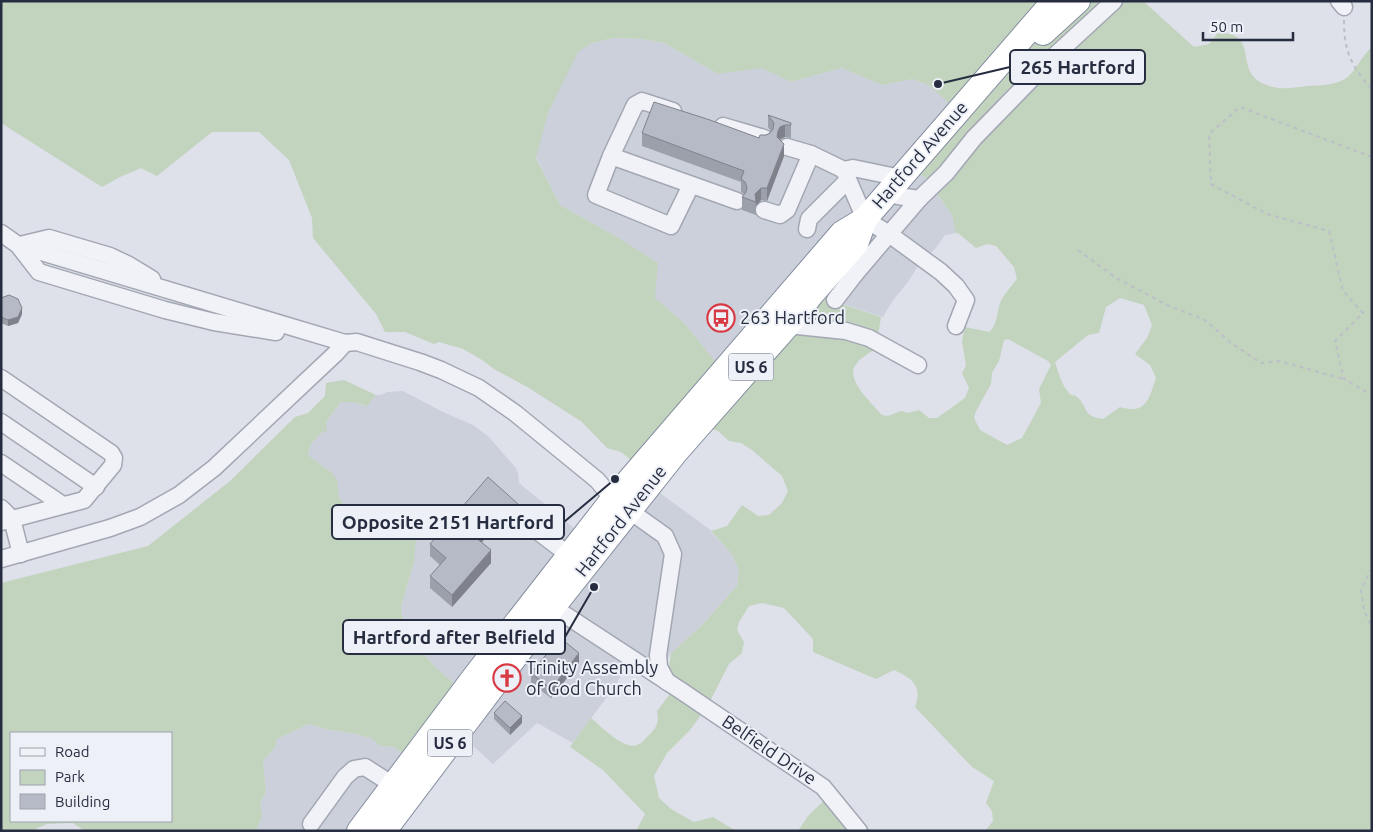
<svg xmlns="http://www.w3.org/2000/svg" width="1373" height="832" font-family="Ubuntu,sans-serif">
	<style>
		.built { fill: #ccd0db }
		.green { fill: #c2d3be; fill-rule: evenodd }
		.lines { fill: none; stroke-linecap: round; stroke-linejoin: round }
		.minor-casing { stroke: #a3a7b3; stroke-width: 19 }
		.highway-casing { stroke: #848da0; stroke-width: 26 }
		.path { stroke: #bcbfc7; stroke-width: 2; stroke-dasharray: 4 4; stroke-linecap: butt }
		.minor { stroke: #f1f2f7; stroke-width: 16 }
		.highway { stroke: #fff; stroke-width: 24 }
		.wall { fill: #9ca0aa }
		.shaded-wall { fill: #7f828b }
		.building { fill: #b5bac6; stroke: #7f828b }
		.labels { text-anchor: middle; stroke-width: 4; stroke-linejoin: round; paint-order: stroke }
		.shield { fill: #edf0f6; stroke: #626877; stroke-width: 1 }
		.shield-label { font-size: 16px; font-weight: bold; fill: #262d40 }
		.street-label { font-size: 18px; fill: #262d40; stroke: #edf0f6 }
		.poi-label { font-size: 18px; fill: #262d40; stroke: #edf0f6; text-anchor: start }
		.leader { fill: none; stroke: #262d40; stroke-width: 2 }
		.callout-dot { fill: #262d40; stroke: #edf0f6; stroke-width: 2 }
		.callout { fill: #edf0f6; stroke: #262d40; stroke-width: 2 }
		.callout-label { font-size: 19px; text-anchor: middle; font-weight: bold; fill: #262d40 }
	</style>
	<rect width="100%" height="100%" fill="#dee1e9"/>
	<!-- built -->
	<g class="built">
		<path d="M613 38 642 39 664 43 718 74 762 67 791 82 842 68 882 85 913 79 930 86 954 107 918 173 929 180 932 187 952 215 956 233 945 235 935 249 921 261 908 282 893 300 883 317 805 292 726 375 685 324 654 298 617 237 560 205 536 157 548 113 577 52 592 43Z"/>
		<path d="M403 391 443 412 473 425 488 436 516 468 518 473 519 483 580 533 642 480 712 531 711 532 731 553 739 569 737 586 700 627 671 653 657 676 629 661 615 686 573 743 537 723 493 764 448 723 468 695 434 666 404 629 401 607 414 562V516L406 522 382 514 372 517 360 516 347 510 339 497 333 474 308 455 311 444 323 431 326 422 341 402H352L366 406 376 395H381L387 392Z"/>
		<path d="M309 724 325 729 361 735 364 737H370L380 746 394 747 413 760 367 831H256L262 816 260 803 266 792 263 761 275 747 277 739Z"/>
	</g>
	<!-- green -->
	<g class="green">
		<path d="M1 1H1143L1194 47 1209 44 1218 33C1254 32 1240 59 1253 76 1257 82 1266 85 1273 87 1284 90 1296 87 1307 86 1320 85 1332 86 1345 79 1355 73 1361 56 1372 47V831H985L993 821 992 811 986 803 994 781 972 767 915 707C923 686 912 678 894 670L876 679 813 652V639L784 608 762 603 749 606 739 622 737 630 744 642 742 653 729 664 707 707 690 730 667 753 654 776 659 798 671 809 694 822 713 817 736 831H636L645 814 603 770 570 747 591 718C601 726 623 750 637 745 641 744 645 739 649 735 657 728 659 722 657 711L673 690 668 674 671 653 700 627 737 586 739 570 731 553 711 531 727 526 742 505 758 516 769 515 782 503 788 491 782 476 752 450 741 443 729 441 718 431 712 429 631 460 621 452 607 448 582 422 529 388 494 369 482 360 463 349 439 342 434 344 405 332H385L376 314 313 238 312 218 289 160 259 132H212L157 176 141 168 120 177 102 187 1 123ZM613 38 642 39 664 43 718 74 762 68 791 82 842 68 882 85 913 79 930 86 954 108 918 173 929 180 932 187 952 215 956 233H958L976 248 987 244 996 246 1014 267 1017 279C1012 285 1006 292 1002 299 996 309 999 324 989 332L965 327 962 341 966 366 962 373 969 388 965 398 937 418H929L919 410 908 413 901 411 888 416 882 415C873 404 846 381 855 366 858 359 870 353 876 348L881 317 805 292 726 375 685 324 655 298 658 263 617 237 560 205 536 158 548 113 578 52 592 43ZM1120 298 1144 305 1152 325 1147 338 1135 354 1150 365 1156 378C1149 399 1146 415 1120 407L1103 419C1081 416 1089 407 1077 397 1072 393 1075 398 1070 394 1061 385 1059 373 1055 362L1088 335 1099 333 1106 307ZM1008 339 1048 361 1051 365 1039 389 1041 403 1022 438 1007 445 980 430 974 418 976 411 991 384 992 373 999 361 1004 340Z"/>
		<path d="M344 380 376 395 367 406 352 402H341L326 422 327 432 323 431 311 444 308 455 333 474 337 480 339 497 347 510 360 516 372 517 382 514 406 522 414 515 418 517 414 562 401 607 404 629 434 666 468 695 416 762 394 747 380 746 370 737H364L361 735 325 729 309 724 277 739 275 747 263 761 266 792 260 803 262 816 256 831H85L73 823 47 824 31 831H1V583L148 546 230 481 295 417 308 413 325 396 326 383ZM11 733H171V821H11Z"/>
		<path d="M830 795 856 831H798L808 816Z"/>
	</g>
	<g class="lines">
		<!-- minor casing -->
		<g class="minor-casing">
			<g id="minor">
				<path d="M1339 1 1344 7"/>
				<path d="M673 111 642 101 635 105 611 156 737 201"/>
				<path d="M723 126 764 138"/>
				<path d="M787 147 811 154 844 170 853 168 901 178"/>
				<path d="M611 156 596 195 671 226 691 185"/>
				<path d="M844 170 865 219 889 234 941 272 956 286 966 300 956 326"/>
				<path d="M889 192 898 196 919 199 946 173 974 138 1050 60 1114 1"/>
				<path d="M764 210 780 215 787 210 811 154"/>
				<path d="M807 229 809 219 848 180"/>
				<path d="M1 233 18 245 39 272 165 310 214 322 276 332"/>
				<path d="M20 245 49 238 110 256 129 265 152 279"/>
				<path d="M840 263 855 274 919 199"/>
				<path d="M835 300 855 274"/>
				<path d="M788 325 846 331 869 338 918 365"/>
				<path d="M345 343 357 342 420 362 441 370 479 388 515 413 597 480 613 499 665 536 673 554 658 655 659 667 667 682"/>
				<path d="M1 378 111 453 114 458 113 465 84 500 1 522"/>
				<path d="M1 422 96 487"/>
				<path d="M1 463 63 505"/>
				<path d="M1 508 12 519 21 554"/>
				<path d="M528 524 569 555"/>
				<path d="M1 559 110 528 140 517 179 495 214 468 335 354 345 343 18 245"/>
				<path d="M553 607 683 692 823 787 859 831"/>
				<path d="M311 824 345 777 354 769 365 767 393 785"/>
			</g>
		</g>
		<!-- highway casing -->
		<g class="highway-casing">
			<g id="highway">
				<path d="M1043 33 1078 1"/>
				<path d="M359 831 475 676 613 499 842 233 865 219 1054 1"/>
				<path d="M384 831 553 607 676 452 788 325 812 294 856 244 865 219"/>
			</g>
		</g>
		<!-- path -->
		<g class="path">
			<path d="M1344 20C1344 42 1347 58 1361 76 1364 81 1367 85 1372 88"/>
			<path d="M1372 157 1240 107 1209 134 1211 184 1267 214 1329 231 1343 291 1363 313 1335 341 1344 379 1372 395"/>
			<path d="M1078 250 1116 278 1167 305 1205 320 1231 343 1261 363 1279 361 1344 379"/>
			<path d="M1372 568 1361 590 1364 610 1372 627"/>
		</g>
		<!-- minor -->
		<use href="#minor" class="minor"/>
		<!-- highway -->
		<use href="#highway" class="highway"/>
	</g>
	<!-- wall -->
	<g class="wall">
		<path d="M768 115 791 123V138L785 137 780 140 784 156 767 201 761 200 756 206V215L742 210V197L744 194 741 192V182L642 146V133L759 138 766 135 771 132 768 127Z"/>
		<path d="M1 298 22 314 18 323 8 326 1 323Z"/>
		<path d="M488 477 518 516 503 533 495 527 482 542 491 563 452 607 430 588V576L440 565 430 556V544Z"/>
		<path d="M579 663 551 698 531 683V673Z"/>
		<path d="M494 713 522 723 510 735 494 719Z"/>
	</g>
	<!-- shaded-wall -->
	<g class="shaded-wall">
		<path d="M785 125V137L780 139 778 144V131L780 127Z"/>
		<path d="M784 144V156L767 201V188Z"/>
		<path d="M761 188V200L756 206 755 194Z"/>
		<path d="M22 308V314L18 323 8 326V320Z"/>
		<path d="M518 504V516L503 533V521Z"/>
		<path d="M495 514V527L475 550V537Z"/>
		<path d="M491 550V563L452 607V595Z"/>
		<path d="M579 653V663L551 698V689Z"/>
		<path d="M522 716V723L510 735V728Z"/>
	</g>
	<!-- building -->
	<g class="building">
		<path d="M654 102 710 120 759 138 760 135H766L770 133 773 129 774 123 768 115 791 123V125H785L780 127 778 131 777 137 784 144 767 188H761L755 194 756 202 742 197 746 192 747 187 745 182 741 179 744 171 642 133Z"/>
		<path d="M9 295 18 299 22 308 18 317 8 320 1 317V298Z"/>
		<path d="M488 477 518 504 503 521 495 514 475 537 491 550 452 595 430 576 446 558 430 544Z"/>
		<path d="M560 638 579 653 551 689 531 673Z"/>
		<path d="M505 701 522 716 510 728 494 713Z"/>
	</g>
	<!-- icons -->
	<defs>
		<g id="bus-ring" transform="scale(1.4375)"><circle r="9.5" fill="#edf0f6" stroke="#d73a44" stroke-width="1.5"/><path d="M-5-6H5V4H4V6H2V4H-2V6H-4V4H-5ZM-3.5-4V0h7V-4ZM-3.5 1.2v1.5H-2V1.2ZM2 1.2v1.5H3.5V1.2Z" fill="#d73a44"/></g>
		<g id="church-ring" transform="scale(1.4375)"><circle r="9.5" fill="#edf0f6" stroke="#d73a44" stroke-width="1.5"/><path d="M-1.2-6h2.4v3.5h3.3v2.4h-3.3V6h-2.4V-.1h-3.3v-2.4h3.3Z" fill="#d73a44"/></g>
	</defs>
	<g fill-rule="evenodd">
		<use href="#bus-ring" x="721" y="318"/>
		<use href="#church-ring" x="507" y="678"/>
	</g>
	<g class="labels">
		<!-- shield labels -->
		<g class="shield">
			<rect x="728.5" y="353.5" width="45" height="27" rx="4"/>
			<rect x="427.5" y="729.5" width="45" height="27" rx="4"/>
		</g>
		<g class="shield-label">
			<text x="751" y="373">US 6</text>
			<text x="450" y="749">US 6</text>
		</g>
		<!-- street labels -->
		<g class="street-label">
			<text transform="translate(920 155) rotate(-49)" y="6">Hartford Avenue</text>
			<text transform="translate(621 521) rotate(-52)" y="6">Hartford Avenue</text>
			<text transform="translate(769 750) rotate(34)" y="6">Belfield Drive</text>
		</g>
		<!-- poi labels -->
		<g class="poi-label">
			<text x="740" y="324">263 Hartford</text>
			<text x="526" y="674">Trinity Assembly<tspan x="526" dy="21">of God Church</tspan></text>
		</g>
	</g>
	<!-- callouts -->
	<path class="leader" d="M938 84L1010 67M615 479L564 522M594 587L565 637"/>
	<g class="callout-dot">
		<circle cx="938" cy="84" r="5"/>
		<circle cx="615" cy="479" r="5"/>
		<circle cx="594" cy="587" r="5"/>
	</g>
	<g class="callout">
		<rect x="1010" y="50" width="135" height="34" rx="5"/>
		<rect x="332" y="505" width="232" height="34" rx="5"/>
		<rect x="343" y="620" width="222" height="34" rx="5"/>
	</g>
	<g class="callout-label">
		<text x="1078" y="74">265 Hartford</text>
		<text x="448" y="529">Opposite 2151 Hartford</text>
		<text x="454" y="644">Hartford after Belfield</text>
	</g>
	<!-- border -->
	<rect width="1373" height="832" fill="none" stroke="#262d40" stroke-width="5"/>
	<!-- legend -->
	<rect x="10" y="732" width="162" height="90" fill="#edf0f6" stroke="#9da2ad"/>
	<rect x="20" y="748" width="25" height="8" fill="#f1f2f7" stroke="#9da2ad"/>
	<text x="55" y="757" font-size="15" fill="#262d40">Road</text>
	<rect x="20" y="770" width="25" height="15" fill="#c2d3be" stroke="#9da2ad"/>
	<text x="55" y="782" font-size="15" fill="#262d40">Park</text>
	<rect x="20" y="794" width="25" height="15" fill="#b5bac6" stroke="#9da2ad"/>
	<text x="55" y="807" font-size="15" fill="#262d40">Building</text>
	<!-- scale -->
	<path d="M1203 32v8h90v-8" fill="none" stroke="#262d40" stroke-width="2.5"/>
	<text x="1210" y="32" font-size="15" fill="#262d40" stroke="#edf0f6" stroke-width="4" paint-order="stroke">50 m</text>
</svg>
